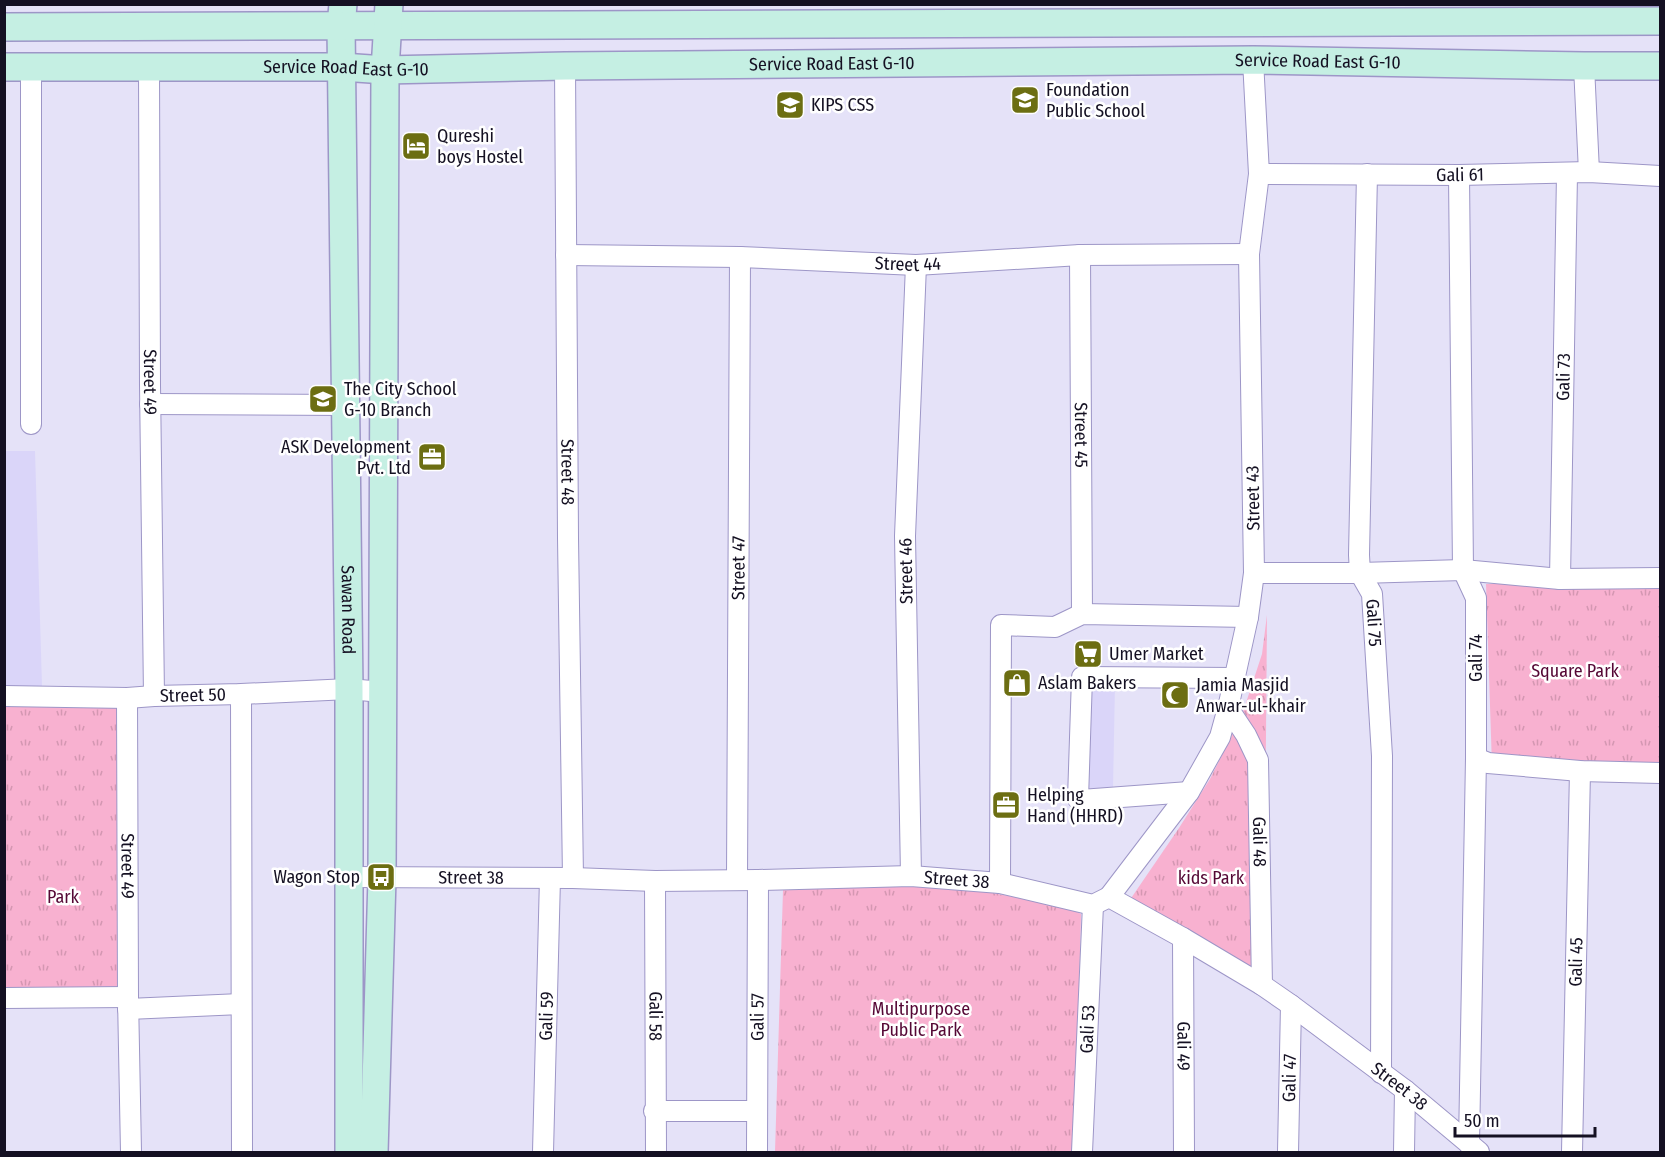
<svg xmlns="http://www.w3.org/2000/svg" width="1665" height="1157" font-family="'Fira Sans Condensed',sans-serif">
	<style>
		.built { fill: #dad5f9 }
		.park { fill: url(#park-tufts) }
		.lines { fill: none; stroke-linecap: round; stroke-linejoin: round }
		.street-casing { stroke: #9d96c7; stroke-width: 22 }
		.secondary-casing { stroke: #9d96c7; stroke-width: 30 }
		.street { stroke: #fff; stroke-width: 20 }
		.secondary { stroke: #c5efe3; stroke-width: 27 }
		.labels { text-anchor: middle; stroke-width: 5; stroke-linejoin: round; paint-order: stroke }
		.street-label { font-size: 18px; fill: #141022; stroke: #fff }
		.poi-label { font-size: 18px; fill: #141022; stroke: #fff; text-anchor: start }
		.park-label { font-size: 18px; fill: #550735; stroke: #fff }
	</style>
	<defs>
		<pattern id="park-tufts" width="24" height="20" patternUnits="userSpaceOnUse" patternTransform="scale(1.5)"><rect width="24" height="20" fill="#f8b1d0"/><path d="M3 7l-1-3M5 7V3M7 7l1-3M15 17l-1-3M17 17v-4M19 17l1-3" fill="none" stroke="#d497b2"/></pattern>
	</defs>
	<rect width="100%" height="100%" fill="#e5e2f8"/>
	<!-- built -->
	<g class="built">
		<path d="M4 451H35L42 686H5Z"/>
		<path d="M1090 681 1115 683 1113 789 1085 788Z"/>
	</g>
	<!-- park -->
	<g class="park">
		<path d="M1486 584H1660V767L1492 766Z"/>
		<path d="M1267 615 1264 976 1125 907 1179 828 1210 779 1242 715 1262 654Z"/>
		<path d="M5 704 118 705 122 991 5 990Z"/>
		<path d="M914 885 976 890 1067 907 1081 914 1075 1152H775L783 890Z"/>
	</g>
	<g class="lines">
		<!-- street casing -->
		<g class="street-casing">
			<g id="street">
				<path id="s1" d="M565 66 568 538 573 878"/>
				<path d="M1584 66 1589 172"/>
				<path id="s2" d="M149 67 150 385 154 696"/>
				<path id="s3" d="M1259 174 1459 175 1589 172 1660 176"/>
				<path id="s4" d="M1367 174 1359 555 1360 573 1372 594 1382 756 1381 1073"/>
				<path d="M1459 175 1463 570 1476 598V758L1469 1144"/>
				<path id="s5" d="M566 255 740 257 916 265 1080 255 1249 254"/>
				<path id="s6" d="M1080 255 1082 614"/>
				<path d="M150 404 346 405"/>
				<path d="M31 424V67"/>
				<path d="M1254 573H1360L1463 570 1560 579 1660 578"/>
				<path id="s7" d="M1560 579 1567 174"/>
				<path d="M241 694 242 1152"/>
				<path id="s8" d="M4 696 127 698 154 696 241 694 349 689 382 692"/>
				<path id="s9" d="M127 698 128 997 131 1152"/>
				<path id="s10" d="M1228 708 1246 735 1258 760 1262 985"/>
				<path d="M1476 758 1488 763 1580 771 1660 773"/>
				<path d="M1189 792 1081 800 1078 799 1082 677 1234 678"/>
				<path d="M911 876 905 536 916 265"/>
				<path id="s11" d="M349 877 573 878 655 881 758 880 911 876 1000 883 1093 905 1109 897 1183 938 1262 985 1291 1005 1405 1090 1479 1152"/>
				<path id="s12" d="M737 880 740 257"/>
				<path id="s13" d="M655 881 656 1152"/>
				<path d="M1000 883 1001 625 1055 627 1082 614 1248 617"/>
				<path d="M1109 897 1189 792 1220 737 1228 708 1248 617 1254 573 1249 254 1259 174 1253 60"/>
				<path id="s14" d="M1183 938 1184 1152"/>
				<path d="M4 998 128 997"/>
				<path d="M128 1009 241 1004"/>
				<path d="M654 1111H756"/>
				<path id="s15" d="M543 1152 550 878"/>
				<path id="s16" d="M757 1152 758 880"/>
				<path id="s17" d="M1082 1152 1093 905"/>
				<path id="s18" d="M1288 1152 1291 1005"/>
				<path d="M1404 1152 1405 1090"/>
				<path id="s19" d="M1572 1152 1580 771"/>
			</g>
		</g>
		<!-- secondary casing -->
		<g class="secondary-casing">
			<g id="secondary">
				<path id="s20" d="M343 4 341 26 349 689V1152"/>
				<path d="M4 27 1660 21"/>
				<path id="s21" d="M4 67H342L385 70 565 66 1253 60 1584 66H1660"/>
				<path d="M374 1152 382 878 385 70 389 4"/>
			</g>
		</g>
		<!-- street -->
		<use href="#street" class="street"/>
		<!-- secondary -->
		<use href="#secondary" class="secondary"/>
	</g>
	<!-- icons -->
	<defs>
		<g id="school-square" transform="scale(1.5)"><rect x="-9" y="-9" width="18" height="18" rx="4" fill="#6c6e12" stroke="#fff"/><path d="M0-5L7-2L0 1L-7-2ZM-4 1L0 2.5L4 1V4Q0 6-4 4Z" fill="#fff"/></g>
		<g id="hotel-square" transform="scale(1.5)"><rect x="-9" y="-9" width="18" height="18" rx="4" fill="#6c6e12" stroke="#fff"/><path d="M-6-4.5h1.5V1H6V5H4.5V3h-9V5H-6ZM-4 0a1.8 1.8 0 1 1 3.6 0ZM.5 0V-2.5h3Q6-2.5 6 0Z" fill="#fff"/></g>
		<g id="office-square" transform="scale(1.5)"><rect x="-9" y="-9" width="18" height="18" rx="4" fill="#6c6e12" stroke="#fff"/><path d="M-6-3h4V-5.5h4V-3h4V5H-6ZM-1-4.5V-3h2v-1.5ZM-6 0V1H6V0Z" fill="#fff"/></g>
		<g id="supermarket-square" transform="scale(1.5)"><rect x="-9" y="-9" width="18" height="18" rx="4" fill="#6c6e12" stroke="#fff"/><path d="M-6-5.5h2.5l.6 2H6L4.5 2H-2.5L-4.4-4H-6ZM-1.5 3.2a1.3 1.3 0 1 0 .1 0ZM3 3.2a1.3 1.3 0 1 0 .1 0Z" fill="#fff"/></g>
		<g id="shop-square" transform="scale(1.5)"><rect x="-9" y="-9" width="18" height="18" rx="4" fill="#6c6e12" stroke="#fff"/><path d="M-5-2.5h2.3a2.7 3.5 0 0 1 5.4 0H5L5.5 6h-11ZM-1.5-2.5h3a1.5 2.3 0 0 0-3 0Z" fill="#fff"/></g>
		<g id="mosque-square" transform="scale(1.5)"><rect x="-9" y="-9" width="18" height="18" rx="4" fill="#6c6e12" stroke="#fff"/><path d="M3.5-4.9A6 6 0 1 0 3.5 4.9A5 5 0 1 1 3.5-4.9Z" fill="#fff"/></g>
		<g id="bus-square" transform="scale(1.5)"><rect x="-9" y="-9" width="18" height="18" rx="4" fill="#6c6e12" stroke="#fff"/><path d="M-5-6H5V4H4V6H2V4H-2V6H-4V4H-5ZM-3.5-4V0h7V-4ZM-3.5 1.2v1.5H-2V1.2ZM2 1.2v1.5H3.5V1.2Z" fill="#fff"/></g>
	</defs>
	<g fill-rule="evenodd">
		<use href="#school-square" x="1025" y="100"/>
		<use href="#school-square" x="790" y="105"/>
		<use href="#hotel-square" x="416" y="146"/>
		<use href="#school-square" x="323" y="399"/>
		<use href="#office-square" x="432" y="457"/>
		<use href="#supermarket-square" x="1088" y="654"/>
		<use href="#shop-square" x="1017" y="683"/>
		<use href="#mosque-square" x="1175" y="695"/>
		<use href="#office-square" x="1006" y="805"/>
		<use href="#bus-square" x="381" y="877"/>
	</g>
	<g class="labels">
		<!-- street labels -->
		<g class="street-label">
			<text dy="6" stroke="none"><textPath href="#s21" startOffset="1314">Service Road East G-10</textPath></text>
			<text dy="6" stroke="none"><textPath href="#s21" startOffset="828">Service Road East G-10</textPath></text>
			<text dy="6" stroke="none"><textPath href="#s21" startOffset="342">Service Road East G-10</textPath></text>
			<text dy="6" stroke="none"><textPath href="#s3" startOffset="201">Gali 61</textPath></text>
			<text dy="6" stroke="none"><textPath href="#s5" startOffset="342">Street 44</textPath></text>
			<text dy="6" stroke="none"><textPath href="#s7" startOffset="202">Gali 73</textPath></text>
			<text dy="6" stroke="none"><textPath href="#s2" startOffset="315">Street 49</textPath></text>
			<text dy="6" stroke="none"><textPath href="#s6" startOffset="180">Street 45</textPath></text>
			<text dy="6" stroke="none"><textPath href="#s1" startOffset="406">Street 48</textPath></text>
			<text transform="translate(1253 498) rotate(-91)" y="6">Street 43</text>
			<text dy="6" stroke="none"><textPath href="#s12" startOffset="312">Street 47</textPath></text>
			<text transform="translate(906 571) rotate(-91)" y="6">Street 46</text>
			<text dy="6" stroke="none"><textPath href="#s20" startOffset="606">Sawan Road</textPath></text>
			<text dy="6" stroke="none"><textPath href="#s4" startOffset="452">Gali 75</textPath></text>
			<text transform="translate(1476 658) rotate(-90)" y="6">Gali 74</text>
			<text dy="6" stroke="none"><textPath href="#s8" startOffset="189">Street 50</textPath></text>
			<text dy="6" stroke="none"><textPath href="#s10" startOffset="142">Gali 48</textPath></text>
			<text dy="6" stroke="none"><textPath href="#s9" startOffset="168">Street 49</textPath></text>
			<text dy="6" stroke="none"><textPath href="#s11" startOffset="122">Street 38</textPath></text>
			<text dy="6" stroke="none"><textPath href="#s11" startOffset="608">Street 38</textPath></text>
			<text dy="6" stroke="none"><textPath href="#s19" startOffset="190">Gali 45</textPath></text>
			<text dy="6" stroke="none"><textPath href="#s15" startOffset="136">Gali 59</textPath></text>
			<text dy="6" stroke="none"><textPath href="#s16" startOffset="135">Gali 57</textPath></text>
			<text dy="6" stroke="none"><textPath href="#s13" startOffset="135">Gali 58</textPath></text>
			<text dy="6" stroke="none"><textPath href="#s17" startOffset="123">Gali 53</textPath></text>
			<text dy="6" stroke="none"><textPath href="#s14" startOffset="108">Gali 49</textPath></text>
			<text dy="6" stroke="none"><textPath href="#s18" startOffset="74">Gali 47</textPath></text>
			<text dy="6" stroke="none"><textPath href="#s11" startOffset="1112">Street 38</textPath></text>
		</g>
		<!-- poi labels -->
		<g class="poi-label">
			<text x="1046" y="96">Foundation<tspan x="1046" dy="21">Public School</tspan></text>
			<text x="811" y="111">KIPS CSS</text>
			<text x="437" y="142">Qureshi<tspan x="437" dy="21">boys Hostel</tspan></text>
			<text x="344" y="395">The City School<tspan x="344" dy="21">G-10 Branch</tspan></text>
			<text x="411" y="453" text-anchor="end">ASK Development<tspan x="411" dy="21">Pvt. Ltd</tspan></text>
			<text x="1109" y="660">Umer Market</text>
			<text x="1038" y="689">Aslam Bakers</text>
			<text x="1196" y="691">Jamia Masjid<tspan x="1196" dy="21">Anwar-ul-khair</tspan></text>
			<text x="1027" y="801">Helping<tspan x="1027" dy="21">Hand (HHRD)</tspan></text>
			<text x="360" y="883" text-anchor="end">Wagon Stop</text>
		</g>
		<!-- park labels -->
		<g class="park-label">
			<text x="1575" y="677">Square Park</text>
			<text x="1211" y="884">kids Park</text>
			<text x="63" y="903">Park</text>
			<text x="921" y="1015">Multipurpose<tspan x="921" dy="21">Public Park</tspan></text>
		</g>
	</g>
	<!-- border -->
	<rect width="1665" height="1157" fill="none" stroke="#141022" stroke-width="12"/>
	<!-- scale -->
	<path d="M1455 1127v9h140v-9" fill="none" stroke="#141022" stroke-width="3"/>
	<text x="1464" y="1127" font-size="18" fill="#141022" stroke="#ffffff" stroke-width="4.5" paint-order="stroke">50 m</text>
</svg>
